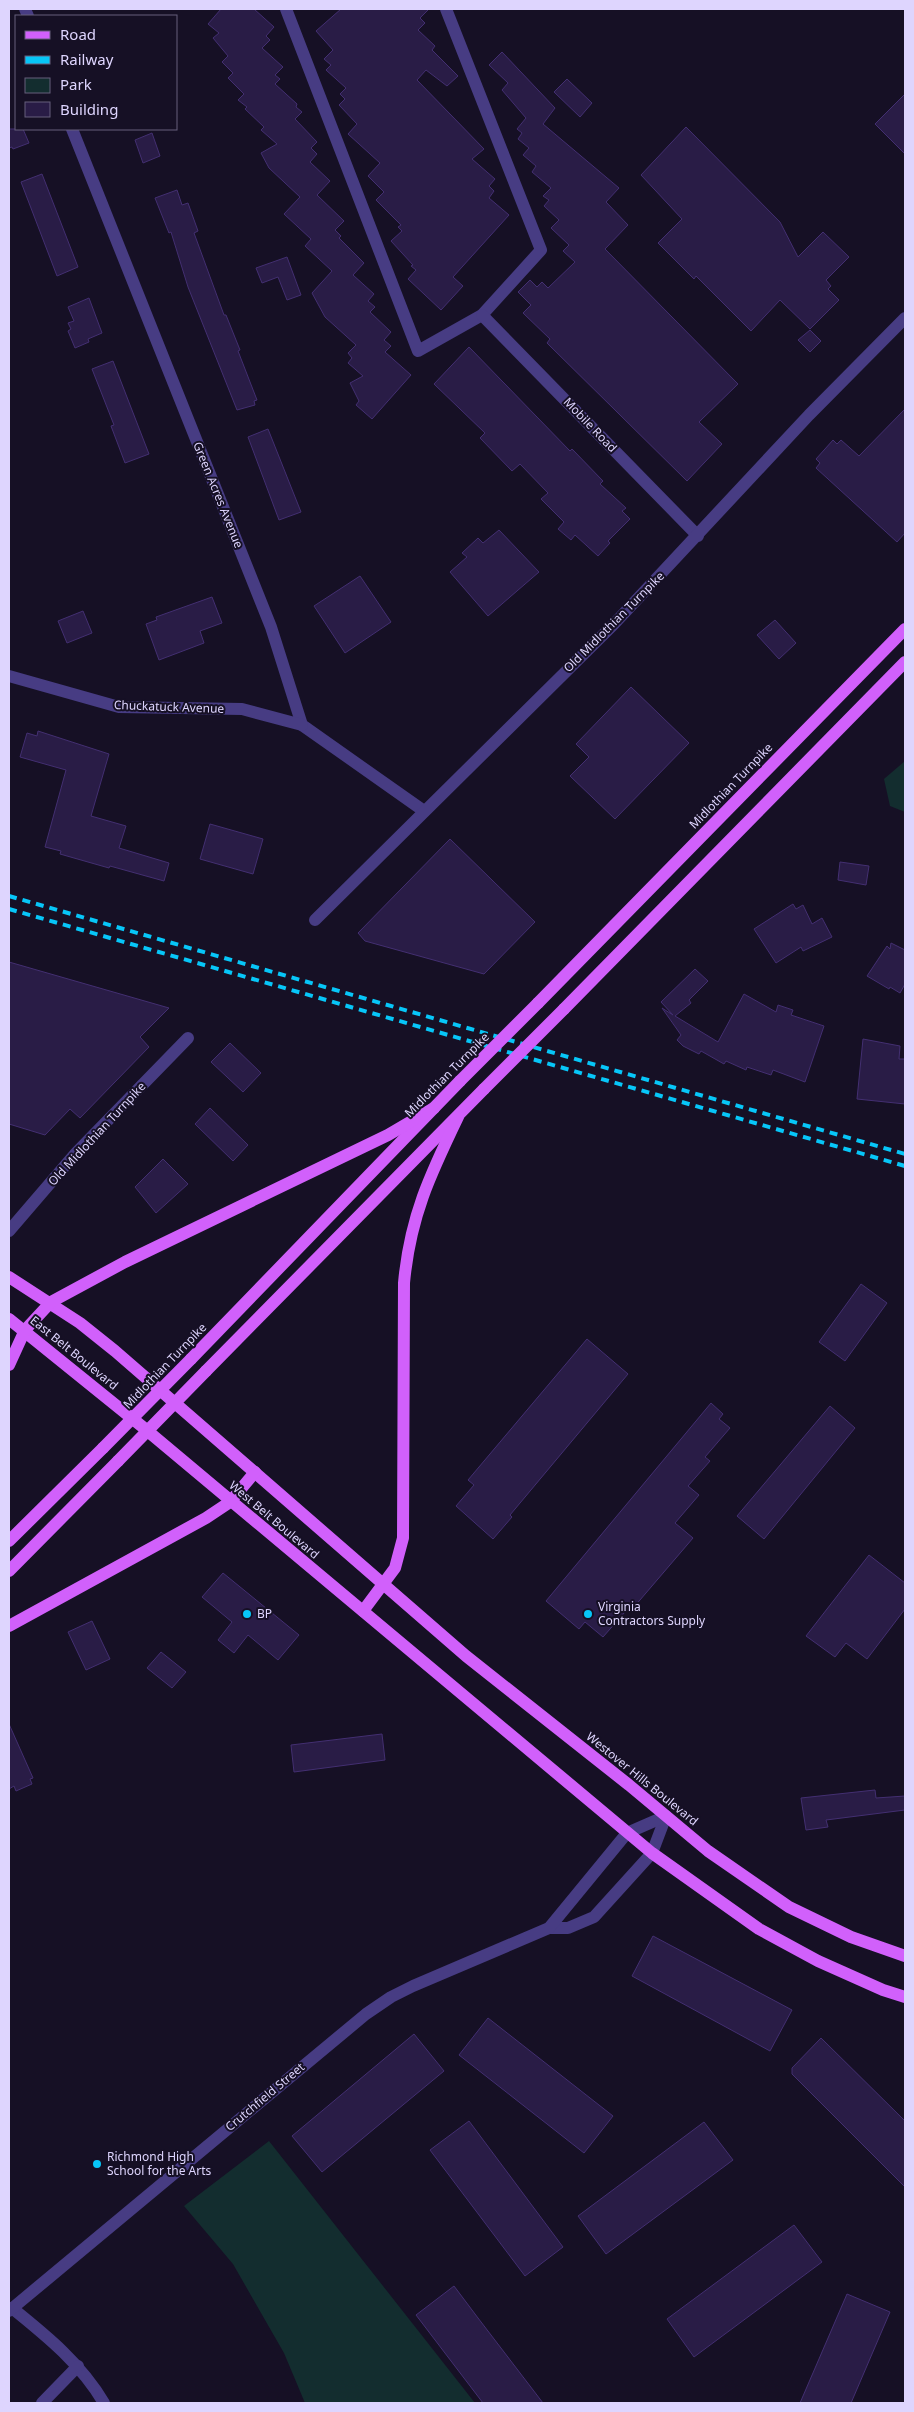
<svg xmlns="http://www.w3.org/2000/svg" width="914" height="2412" font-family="'Noto Sans',sans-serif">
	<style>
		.green { fill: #132d2f }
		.building { fill: #291c46; stroke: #432f71 }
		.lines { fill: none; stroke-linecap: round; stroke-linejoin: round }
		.minor { stroke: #473c83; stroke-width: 12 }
		.tertiary { stroke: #473c83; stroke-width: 12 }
		.primary { stroke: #d160fb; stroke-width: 12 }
		.rail { stroke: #07c6f8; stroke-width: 4; stroke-dasharray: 8 6; stroke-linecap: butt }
		.primary-bridge { stroke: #d160fb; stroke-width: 12 }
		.poi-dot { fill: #07c6f8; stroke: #161025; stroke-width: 2 }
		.labels { text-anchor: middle; stroke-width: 4; stroke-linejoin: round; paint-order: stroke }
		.street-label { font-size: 12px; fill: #ded5fe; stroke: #161025 }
		.poi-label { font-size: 12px; fill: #ded5fe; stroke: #161025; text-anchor: start }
	</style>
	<rect width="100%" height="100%" fill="#161025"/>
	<!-- green -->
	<g class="green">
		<path d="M905 761V812L890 806 884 779Z"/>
		<path d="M269 2141 475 2403H305L284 2353 233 2264 184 2206Z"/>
	</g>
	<!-- building -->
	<g class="building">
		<path d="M221 9H254L274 27 266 36 270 40 262 48 283 67 275 75 280 79 275 84 297 104 296 107 302 112 295 119 317 142 311 148 317 154 310 162 330 181 317 195 344 221 335 230 341 236 339 238 364 263 353 275 374 294 368 301 375 307 370 312 391 332 384 340 391 346 385 352 411 375 372 419 356 405 359 401 350 383 363 376 348 363 352 358 348 353 356 345 325 317 312 293 332 271 305 246 311 239 284 214 300 197 269 168 261 153 277 144 261 130 264 127 245 109 247 107 238 100 244 94 228 78 233 73 222 62 228 56 213 38 219 33 208 24Z"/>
		<path d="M341 9H429L420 18 425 23 418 30 435 46 432 50 458 76 447 86 426 70 417 80 484 149 472 159 495 179 489 186 494 191 489 198 509 215 453 277 463 286 441 310 408 279 416 270 411 266 413 265 391 241 402 231 398 227 401 225 376 200 384 192 368 176 380 163 348 134 357 124 339 105 345 99 340 94 346 88 326 70 331 65 324 59 333 50 316 31Z"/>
		<path d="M502 52 555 108 543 124 619 188 606 202 628 225 605 249 738 384 699 422 722 444 687 481 547 343 550 339 523 313 531 305 518 292 530 280 537 287 542 282 548 288 575 262 563 251 569 245 551 228 559 220 544 206 549 200 543 196 551 188 532 172 536 166 523 155 529 148 518 139 522 133 517 129 526 118 502 90 508 83 489 65Z"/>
		<path d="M567 79 592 103 580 117 554 92Z"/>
		<path d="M905 94V154L875 124Z"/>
		<path d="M686 127 780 222 798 257 823 232 849 257 826 280 831 286 828 289 839 300 810 329 780 300 751 331 696 276 694 279 658 243 682 219 641 175Z"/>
		<path d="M9 129H23L29 143 13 149 12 147 9 148Z"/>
		<path d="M152 133 160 156 143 163 135 140Z"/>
		<path d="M42 174 78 267 57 276 21 182Z"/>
		<path d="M177 190 182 205 188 203 198 231 194 233 224 315H226L240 350 238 351 257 400 254 401 255 405 237 410 188 287 171 232 169 233 155 198Z"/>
		<path d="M287 257 301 295 287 300 278 277 262 283 256 268Z"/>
		<path d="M89 298 102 333 88 339 89 342 75 348 68 331 71 329 68 323 74 321 68 307Z"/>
		<path d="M810 330 821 341 810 352 798 340Z"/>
		<path d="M469 347 570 451 572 449 603 481 600 484 626 508 622 511 630 519 608 541 610 543 598 556 575 535 571 540 558 529 564 522 541 499 548 493 520 464 512 471 480 438 485 433 434 384Z"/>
		<path d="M113 361 149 454 125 463 111 426 114 425 92 369Z"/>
		<path d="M905 409V533L897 542 816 468 820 463 816 459 833 440 837 444 841 440 859 456Z"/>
		<path d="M268 429 301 512 279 520 248 437Z"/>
		<path d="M499 530 539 572 488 616 450 572 467 557 462 553 478 538 483 543Z"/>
		<path d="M360 576 391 622 345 653 314 606Z"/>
		<path d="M212 597 222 623 200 631 204 643 159 660 146 624 157 620 156 617Z"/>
		<path d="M83 611 92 633 67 643 58 621Z"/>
		<path d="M775 620 796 643 779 659 757 635Z"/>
		<path d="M631 687 689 743 615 819 570 776 589 757 576 744Z"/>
		<path d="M38 731 109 754 91 816 126 826 119 848 169 863 164 881 110 866 109 868 60 854 61 851 45 847 66 770 20 757 27 733 37 736Z"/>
		<path d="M210 824 263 839 253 874 200 859Z"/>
		<path d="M450 839 535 922 484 974 365 941 358 933Z"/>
		<path d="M840 862 869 866 866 885 838 880Z"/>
		<path d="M793 904 796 909 803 905 812 924 822 918 832 937 803 951 801 947 776 963 754 929Z"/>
		<path d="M891 943 905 950V984L900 993 890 987 889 989 867 976 887 946 890 949Z"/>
		<path d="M9 962 169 1008 140 1037 149 1047 80 1118 70 1109 45 1135 9 1124Z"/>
		<path d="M695 969 708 981 689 1000 691 1003 675 1016 718 1042 744 994 776 1012 778 1005 793 1010 791 1015 824 1026 805 1082 773 1070 771 1075 747 1067 746 1070 726 1061 724 1064 701 1051 699 1054 683 1046 677 1040 681 1035 662 1008 673 1015 661 1002Z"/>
		<path d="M863 1039 900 1046 899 1059H905V1104L857 1099Z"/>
		<path d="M230 1043 261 1073 243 1092 211 1062Z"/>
		<path d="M210 1108 248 1145 233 1161 195 1124Z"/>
		<path d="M163 1159 188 1184 156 1213 135 1187Z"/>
		<path d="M861 1284 887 1303 845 1361 819 1342Z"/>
		<path d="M587 1339 628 1374 510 1515 512 1517 493 1539 456 1506 474 1485 468 1480Z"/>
		<path d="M711 1403 723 1414 719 1419 730 1428 705 1457 710 1461 688 1486 699 1495 675 1523 693 1538 634 1607 632 1604 603 1637 585 1622 579 1629 546 1601Z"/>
		<path d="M830 1406 855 1428 764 1539 737 1516Z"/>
		<path d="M869 1555 905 1583V1609L867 1659 846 1643 835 1657 806 1636Z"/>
		<path d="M223 1573 299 1635 278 1660 248 1635 234 1653 218 1640 232 1622 202 1597Z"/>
		<path d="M92 1621 110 1659 86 1670 68 1632Z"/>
		<path d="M161 1652 186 1672 172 1688 147 1668Z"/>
		<path d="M9 1724 33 1778 30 1779 32 1784 16 1791 14 1786 9 1789Z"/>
		<path d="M382 1734 385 1760 294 1772 291 1745Z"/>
		<path d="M875 1790 876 1798 905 1796V1810L826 1820 828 1827 806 1830 801 1798Z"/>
		<path d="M653 1936 792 2010 770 2051 632 1976Z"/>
		<path d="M488 2018 613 2116 584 2153 459 2055Z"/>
		<path d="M414 2034 444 2071 322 2172 292 2136Z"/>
		<path d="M821 2038 905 2121V2187L792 2074V2068Z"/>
		<path d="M469 2121 563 2247 525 2276 430 2150Z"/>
		<path d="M704 2122 733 2160 606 2254 578 2216Z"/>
		<path d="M794 2225 822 2262 694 2357 667 2319Z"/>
		<path d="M454 2286 478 2318 543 2403H483L416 2315Z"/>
		<path d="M847 2294 890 2312 851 2403H800Z"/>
	</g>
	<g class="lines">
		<!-- minor -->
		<g class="minor">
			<path d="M25 9 28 16"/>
			<path d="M286 9 418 351 482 315 541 250 446 9"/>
			<path d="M72 129 271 627 302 725 424 811"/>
			<path d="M482 315 698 536"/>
			<path d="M9 676 119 707 242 709 302 725"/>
			<path d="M315 920 614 624 809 415 905 318"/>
			<path d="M9 1231 76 1153 188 1038"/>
			<path d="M12 2308C48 2337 81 2364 104 2403"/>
			<path d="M42 2403 78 2366"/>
		</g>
		<!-- tertiary -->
		<g class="tertiary">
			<path d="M549 1928H568L594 1917 652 1853 666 1816"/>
			<path d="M9 2311 366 2014 391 1997 413 1986 549 1928 627 1833 666 1816"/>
		</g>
		<!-- primary -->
		<g class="primary">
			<path d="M538 1003 905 629"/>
			<path d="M564 1009 905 662"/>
			<path d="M9 1277 80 1323 115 1351 466 1656 629 1785 708 1851 789 1907 851 1937 905 1956"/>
			<path d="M9 1319 144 1428 652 1853 759 1929 818 1961 883 1990 905 1997"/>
			<path d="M191 1359 460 1081"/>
			<path d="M9 1365 25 1330 51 1302 125 1262 388 1135 434 1108"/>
			<path d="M206 1371 484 1089"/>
			<path d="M9 1541 103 1448"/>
			<path d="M9 1571 118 1461"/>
			<path d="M363 1611 395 1568 403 1538 404 1283C410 1217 430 1175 458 1117"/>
			<path d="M9 1626 206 1518 230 1502 255 1472"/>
		</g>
		<!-- rail -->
		<g class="rail">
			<path d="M9 896 905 1154"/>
			<path d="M9 909 905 1166"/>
		</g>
		<!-- primary-bridge -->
		<g class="primary-bridge">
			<path d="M460 1081 538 1003"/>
			<path d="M484 1089 564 1009"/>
			<path d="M103 1448 191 1359"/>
			<path d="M118 1461 206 1371"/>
		</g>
	</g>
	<!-- markers -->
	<g class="poi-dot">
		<circle cx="247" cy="1614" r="5"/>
		<circle cx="588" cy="1614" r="5"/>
		<circle cx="97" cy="2164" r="5"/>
	</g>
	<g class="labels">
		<!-- street labels -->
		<g class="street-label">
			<text transform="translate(590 425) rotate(46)" y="4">Mobile Road</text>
			<text transform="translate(218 495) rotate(68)" y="4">Green Acres Avenue</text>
			<text transform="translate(614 622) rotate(-45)" y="4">Old Midlothian Turnpike</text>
			<text transform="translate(169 707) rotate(2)" y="4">Chuckatuck Avenue</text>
			<text transform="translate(731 786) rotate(-46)" y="4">Midlothian Turnpike</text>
			<text transform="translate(447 1075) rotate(-45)" y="4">Midlothian Turnpike</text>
			<text transform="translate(97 1134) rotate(-47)" y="4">Old Midlothian Turnpike</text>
			<text transform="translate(74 1353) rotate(39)" y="4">East Belt Boulevard</text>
			<text transform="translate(165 1366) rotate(-46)" y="4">Midlothian Turnpike</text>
			<text transform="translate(274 1520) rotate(40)" y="4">West Belt Boulevard</text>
			<text transform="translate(642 1779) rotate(39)" y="4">Westover Hills Boulevard</text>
			<text transform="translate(265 2097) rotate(-40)" y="4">Crutchfield Street</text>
		</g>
		<!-- poi labels -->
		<g class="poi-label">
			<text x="598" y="1611">Virginia<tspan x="598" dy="14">Contractors Supply</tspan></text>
			<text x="257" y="1618">BP</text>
			<text x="107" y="2161">Richmond High<tspan x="107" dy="14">School for the Arts</tspan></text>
		</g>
	</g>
	<!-- border -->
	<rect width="914" height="2412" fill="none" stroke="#ded5fe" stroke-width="20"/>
	<!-- legend -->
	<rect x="15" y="15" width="162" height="115" fill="#161025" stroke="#665f7c"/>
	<rect x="25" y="31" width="25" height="8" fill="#d160fb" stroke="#665f7c"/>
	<text x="60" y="40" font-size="15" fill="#ded5fe">Road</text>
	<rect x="25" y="56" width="25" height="8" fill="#07c6f8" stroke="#665f7c"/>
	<text x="60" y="65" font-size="15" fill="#ded5fe">Railway</text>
	<rect x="25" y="78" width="25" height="15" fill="#132d2f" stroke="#665f7c"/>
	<text x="60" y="90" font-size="15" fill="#ded5fe">Park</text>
	<rect x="25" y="102" width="25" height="15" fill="#291c46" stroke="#665f7c"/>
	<text x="60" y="115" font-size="15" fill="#ded5fe">Building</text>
</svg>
